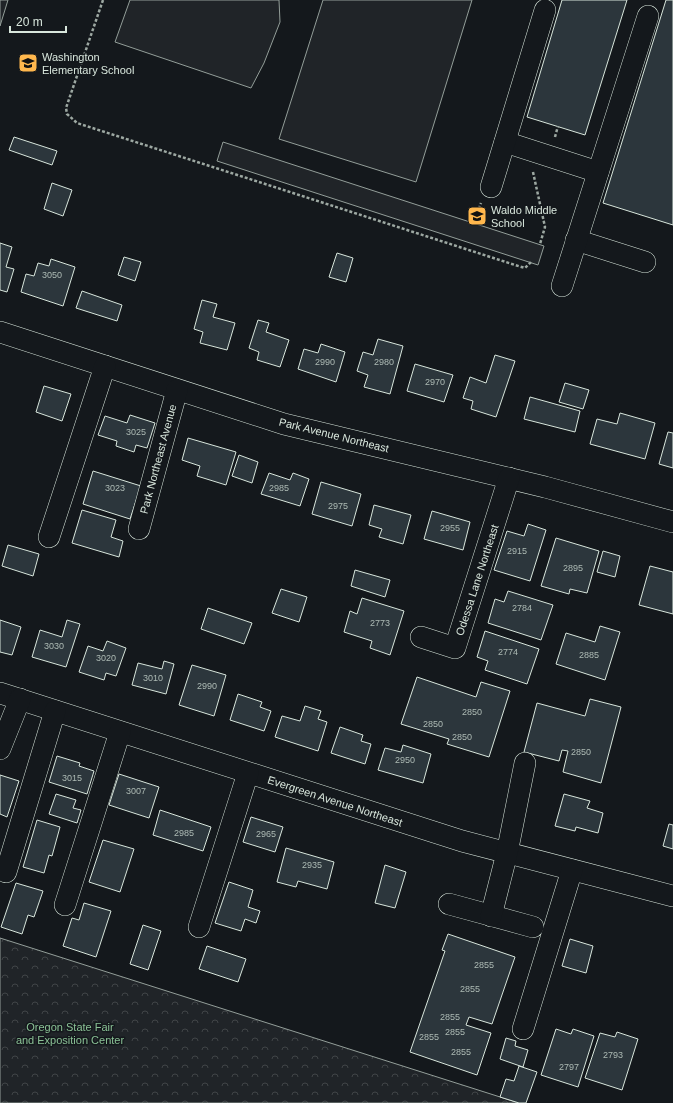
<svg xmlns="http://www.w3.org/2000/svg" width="673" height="1103" font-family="Arial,sans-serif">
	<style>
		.grass { fill: #202428; stroke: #939e99 }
		.park { fill: url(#park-crowns); stroke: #939e99 }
		.building { fill: #2c363c; stroke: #d8e6dc }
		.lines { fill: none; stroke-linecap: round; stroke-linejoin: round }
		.minor-casing { stroke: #d8e6dc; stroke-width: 22 }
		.path { stroke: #9da8a2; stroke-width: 2.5; stroke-dasharray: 3 2; stroke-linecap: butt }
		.minor { stroke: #14181c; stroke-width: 21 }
		.labels { text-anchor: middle; stroke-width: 3; stroke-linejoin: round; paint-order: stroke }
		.number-label { font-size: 9px; fill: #adbab4 }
		.poi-label { font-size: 11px; fill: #d8e6dc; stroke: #14181c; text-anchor: start }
		.street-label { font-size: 11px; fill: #d8e6dc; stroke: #14181c }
		.park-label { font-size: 11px; fill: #8ac095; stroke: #14181c }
	</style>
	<defs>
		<pattern id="park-crowns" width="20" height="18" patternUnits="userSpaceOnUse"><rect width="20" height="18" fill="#202428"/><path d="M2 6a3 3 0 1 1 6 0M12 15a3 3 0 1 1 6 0" fill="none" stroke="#404447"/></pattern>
	</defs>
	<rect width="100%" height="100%" fill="#14181c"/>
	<!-- grass -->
	<g class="grass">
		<path d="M0 0H8L0 26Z"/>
		<path d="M130 0H279L280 22 264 63 251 88 115 42Z"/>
		<path d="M323 0H472L416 182 279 139Z"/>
		<path d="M223 142 544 246 538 265 217 161Z"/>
	</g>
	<!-- park -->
	<path class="park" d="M0 938 519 1103H0Z"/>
	<!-- building -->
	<g class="building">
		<path d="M562 0H627L585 135 527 117Z"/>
		<path d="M666 0H673V225L603 203Z"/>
		<path d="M14 137 57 151 52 165 9 150Z"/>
		<path d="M52 183 72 190 63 216 44 209Z"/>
		<path d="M0 243 12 247 6 267 14 269 7 292 0 290Z"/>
		<path d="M337 253 353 258 346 282 329 277Z"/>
		<path d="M124 257 141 262 135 281 118 275Z"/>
		<path d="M51 259 75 267 63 306 21 292 26 274 34 276 38 263 49 266Z"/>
		<path d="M82 291 122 305 117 321 76 308Z"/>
		<path d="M202 300 217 304 213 317 235 323 227 350 200 343 203 332 194 329Z"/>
		<path d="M258 320 269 323 266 332 289 340 280 367 257 360 259 352 249 348Z"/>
		<path d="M378 339 403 346 390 394 364 387 368 375 357 371 363 352 373 355Z"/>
		<path d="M321 344 345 352 336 382 298 369 304 349 318 353Z"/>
		<path d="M495 355 515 361 496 417 471 409 473 401 463 398 470 377 486 383Z"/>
		<path d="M415 364 453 375 444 402 407 391Z"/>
		<path d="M565 383 589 390 583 409 559 402Z"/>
		<path d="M44 386 71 394 62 421 36 412Z"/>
		<path d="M530 397 580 411 575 432 524 419Z"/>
		<path d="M620 413 655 423 645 459 590 444 597 419 617 424Z"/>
		<path d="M130 415 155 423 147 448 136 445 134 452 116 446 117 441 98 435 105 416 127 423Z"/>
		<path d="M668 432 673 433V468L659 464Z"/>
		<path d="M188 438 236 452 226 485 197 476 200 466 182 460Z"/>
		<path d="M239 455 258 462 252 483 232 476Z"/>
		<path d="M93 471 141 486 130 519 83 504Z"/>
		<path d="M269 473 290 480 293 473 309 479 300 506 261 494Z"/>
		<path d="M321 482 361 494 352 526 312 514Z"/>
		<path d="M374 505 411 515 403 544 379 537 382 529 369 525Z"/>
		<path d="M82 510 116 520 111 537 123 541 119 557 72 543Z"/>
		<path d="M432 511 470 522 463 550 424 539Z"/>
		<path d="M528 524 546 530 530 581 494 570 507 531 524 536Z"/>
		<path d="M556 538 599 551 587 593 570 589 569 594 541 586Z"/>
		<path d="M8 545 39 554 33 576 2 566Z"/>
		<path d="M603 551 620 556 615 577 597 572Z"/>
		<path d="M650 566 673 572V614L639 605Z"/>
		<path d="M355 570 390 580 385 597 351 586Z"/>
		<path d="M281 589 307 597 299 622 272 613Z"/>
		<path d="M508 591 553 605 541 640 488 623 495 599 504 602Z"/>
		<path d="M362 598 404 611 390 655 370 648 372 641 344 632 350 611 357 614Z"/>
		<path d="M208 608 252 623 244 644 201 629Z"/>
		<path d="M0 620 21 627 12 655 0 652Z"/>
		<path d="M67 620 80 624 66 667 32 657 40 630 62 637Z"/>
		<path d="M600 626 620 632 605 680 556 664 566 633 595 642Z"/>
		<path d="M485 631 539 649 527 684 485 670 488 661 477 657Z"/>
		<path d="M107 641 126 648 116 676 106 673 104 680 79 672 88 646 103 651Z"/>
		<path d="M164 661 174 664 166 694 132 685 138 663 162 669Z"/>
		<path d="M192 665 226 675 214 716 179 705Z"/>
		<path d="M417 677 476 697 481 682 510 691 489 757 447 744 449 739 401 724Z"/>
		<path d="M238 694 262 702 260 707 271 711 264 731 230 720Z"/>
		<path d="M590 699 621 707 601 783 563 772 568 751 562 750 559 761 524 752 537 703 585 716Z"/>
		<path d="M305 706 321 711 318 719 327 722 318 751 275 737 282 716 300 721Z"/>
		<path d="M340 727 363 735 361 741 371 744 365 764 331 753Z"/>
		<path d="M403 745 431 754 423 783 378 770 385 748 401 752Z"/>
		<path d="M57 756 80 763 79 766 94 771 87 794 49 782Z"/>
		<path d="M119 774 159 787 149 818 109 805Z"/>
		<path d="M0 775 19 781 7 817 0 814Z"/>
		<path d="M56 794 76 800 73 808 81 810 77 823 49 814Z"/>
		<path d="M564 794 590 801 587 808 603 813 598 833 576 827 575 831 555 826Z"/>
		<path d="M160 810 211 827 203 851 153 835Z"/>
		<path d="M251 817 283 827 275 852 243 842Z"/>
		<path d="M37 820 60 827 52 856 49 855 44 873 23 867Z"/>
		<path d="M669 824 673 825V849L663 846Z"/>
		<path d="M103 840 134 849 120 892 89 882Z"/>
		<path d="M286 848 334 862 327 889 298 881 296 887 277 882Z"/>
		<path d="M385 865 406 872 395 908 375 903Z"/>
		<path d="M229 882 253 890 248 907 260 911 256 923 245 919 241 931 215 923Z"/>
		<path d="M16 883 43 891 34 917 28 915 22 934 1 927Z"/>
		<path d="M84 903 111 911 96 957 63 946 72 918 79 920Z"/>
		<path d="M143 925 161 931 148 970 130 964Z"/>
		<path d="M448 934 515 957 492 1024 469 1017 466 1025 491 1033 477 1075 410 1052 445 951 442 950Z"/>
		<path d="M570 939 593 946 586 973 562 966Z"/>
		<path d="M207 946 246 959 238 982 199 969Z"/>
		<path d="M556 1029 571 1034 573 1029 594 1036 578 1087 541 1075Z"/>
		<path d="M617 1032 638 1039 622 1090 585 1078 600 1033 615 1037Z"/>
		<path d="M506 1038 516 1041 515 1046 528 1050 523 1067 500 1059Z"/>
		<path d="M519 1066 537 1072 526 1103H519L500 1097 506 1079 514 1081Z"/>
	</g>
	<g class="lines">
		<!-- minor casing -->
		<g class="minor-casing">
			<g id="minor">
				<path d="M505 142 598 172"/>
				<path d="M491 187 545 10"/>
				<path d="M576 240 645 262"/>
				<path d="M562 286 648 16"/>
				<path d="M0 332 284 424 545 487 673 522"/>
				<path d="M139 529 177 390"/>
				<path d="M49 537 105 366"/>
				<path d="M421 637 455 648 509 478"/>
				<path d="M0 693 462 841 673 896"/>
				<path d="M0 749 20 699"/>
				<path d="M6 872 55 711"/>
				<path d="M449 904 533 927"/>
				<path d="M65 905 120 732"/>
				<path d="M491 916 507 853 525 763"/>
				<path d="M199 927 248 773"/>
				<path d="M523 1029 572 870"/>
			</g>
		</g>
		<!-- path -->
		<g class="path">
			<path d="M103 0 66 108 67 114 77 123 515 265 525 268 531 262"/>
			<path d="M555 137 558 126"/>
			<path d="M533 172 545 227 540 244"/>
			<path d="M474 223 481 203"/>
		</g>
		<!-- minor -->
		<use href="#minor" class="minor"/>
	</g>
	<!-- icons -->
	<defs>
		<g id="school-square" transform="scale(1)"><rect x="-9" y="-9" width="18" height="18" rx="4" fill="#ffb74d" stroke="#14181c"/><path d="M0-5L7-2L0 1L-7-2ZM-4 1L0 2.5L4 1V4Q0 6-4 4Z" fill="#111"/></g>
	</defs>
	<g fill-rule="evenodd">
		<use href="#school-square" x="28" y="63"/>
		<use href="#school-square" x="477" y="216"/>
	</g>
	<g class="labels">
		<!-- number labels -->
		<g class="number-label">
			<text x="52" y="278">3050</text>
			<text x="325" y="365">2990</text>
			<text x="384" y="365">2980</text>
			<text x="435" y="385">2970</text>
			<text x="136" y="435">3025</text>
			<text x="115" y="491">3023</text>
			<text x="279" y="491">2985</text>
			<text x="338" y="509">2975</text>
			<text x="450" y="531">2955</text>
			<text x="517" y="554">2915</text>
			<text x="573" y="571">2895</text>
			<text x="522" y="611">2784</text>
			<text x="380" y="626">2773</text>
			<text x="54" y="649">3030</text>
			<text x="508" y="655">2774</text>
			<text x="589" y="658">2885</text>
			<text x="106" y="661">3020</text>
			<text x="153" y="681">3010</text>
			<text x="207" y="689">2990</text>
			<text x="472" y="715">2850</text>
			<text x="433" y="727">2850</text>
			<text x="462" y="740">2850</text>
			<text x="581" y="755">2850</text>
			<text x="405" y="763">2950</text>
			<text x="72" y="781">3015</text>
			<text x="136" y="794">3007</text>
			<text x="184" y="836">2985</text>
			<text x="266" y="837">2965</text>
			<text x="312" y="868">2935</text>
			<text x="484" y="968">2855</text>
			<text x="470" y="992">2855</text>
			<text x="450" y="1020">2855</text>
			<text x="455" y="1035">2855</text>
			<text x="429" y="1040">2855</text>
			<text x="461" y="1055">2855</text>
			<text x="613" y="1058">2793</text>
			<text x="569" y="1070">2797</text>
		</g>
		<!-- poi labels -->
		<g class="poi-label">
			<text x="42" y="61">Washington<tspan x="42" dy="13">Elementary School</tspan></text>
			<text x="491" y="214">Waldo Middle<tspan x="491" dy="13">School</tspan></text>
		</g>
		<!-- street labels -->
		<g class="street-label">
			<text transform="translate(334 435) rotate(14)" y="4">Park Avenue Northeast</text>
			<text transform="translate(158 459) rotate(-75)" y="4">Park Northeast Avenue</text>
			<text transform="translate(477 580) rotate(-72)" y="4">Odessa Lane Northeast</text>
			<text transform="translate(335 801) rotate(18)" y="4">Evergreen Avenue Northeast</text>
		</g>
		<!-- park labels -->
		<g class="park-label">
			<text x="70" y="1031">Oregon State Fair<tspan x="70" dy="13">and Exposition Center</tspan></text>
		</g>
	</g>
	<!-- scale -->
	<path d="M10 26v6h56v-6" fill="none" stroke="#d8e6dc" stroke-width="2"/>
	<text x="16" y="26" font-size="12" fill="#d8e6dc" stroke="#14181c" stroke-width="3" paint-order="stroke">20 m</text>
</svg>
